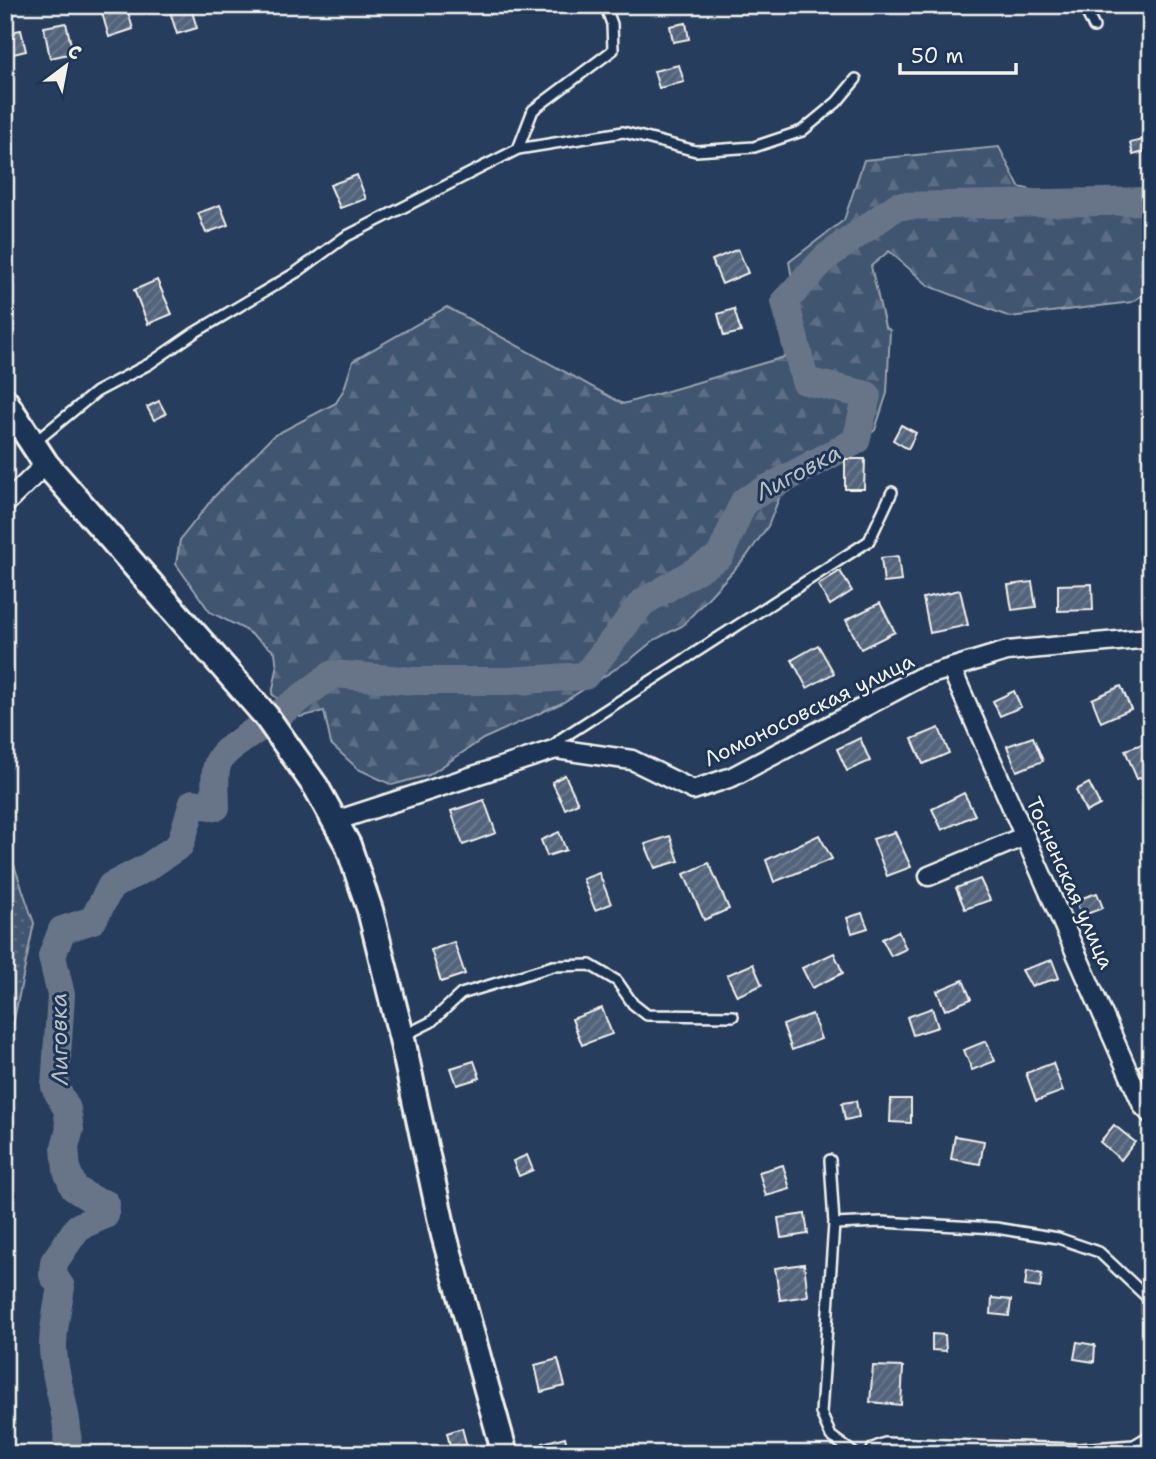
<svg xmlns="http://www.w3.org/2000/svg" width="1156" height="1459" font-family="'Shantell Sans',sans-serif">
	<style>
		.forest { fill: url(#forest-firs); stroke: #9aa2ac; stroke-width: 2 }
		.garden { fill: url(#garden-dots); stroke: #9aa2ac; stroke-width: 2 }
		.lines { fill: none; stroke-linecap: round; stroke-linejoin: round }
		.river { stroke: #677588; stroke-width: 28 }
		.building { fill: url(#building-hatch); stroke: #f4f1e8; stroke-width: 2 }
		.lane-casing { stroke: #f4f1e8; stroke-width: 14 }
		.street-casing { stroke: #f4f1e8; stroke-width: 23 }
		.secondary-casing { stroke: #f4f1e8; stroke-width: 30 }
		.lane { stroke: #1d3557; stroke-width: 9 }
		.street { stroke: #1d3557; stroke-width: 18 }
		.secondary { stroke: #1d3557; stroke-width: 24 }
		.labels { text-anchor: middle; stroke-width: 6; stroke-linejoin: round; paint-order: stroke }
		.street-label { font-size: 21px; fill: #f4f1e8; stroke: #1d3557 }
		.water-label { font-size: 23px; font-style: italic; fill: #bcbfc2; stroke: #1d3557 }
	</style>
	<defs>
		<pattern id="forest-firs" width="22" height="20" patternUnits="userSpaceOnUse" patternTransform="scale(1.75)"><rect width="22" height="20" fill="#40546f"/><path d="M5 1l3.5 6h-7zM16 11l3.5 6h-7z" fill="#5c6d84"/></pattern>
		<pattern id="garden-dots" width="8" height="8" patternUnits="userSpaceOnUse" patternTransform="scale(1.75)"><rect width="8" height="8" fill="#40546f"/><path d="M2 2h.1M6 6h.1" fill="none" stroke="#5c6d84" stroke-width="1.8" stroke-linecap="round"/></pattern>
		<pattern id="building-hatch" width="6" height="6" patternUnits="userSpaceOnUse" patternTransform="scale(1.75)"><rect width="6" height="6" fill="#52647b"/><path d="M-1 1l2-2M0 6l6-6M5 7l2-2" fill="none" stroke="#6c7b8e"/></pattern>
	</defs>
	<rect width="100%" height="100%" fill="#263d5d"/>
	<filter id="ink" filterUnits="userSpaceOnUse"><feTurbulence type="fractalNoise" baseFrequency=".0143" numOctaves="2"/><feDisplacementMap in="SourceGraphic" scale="14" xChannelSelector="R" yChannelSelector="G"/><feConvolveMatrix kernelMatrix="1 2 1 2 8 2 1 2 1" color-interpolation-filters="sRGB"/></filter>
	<g filter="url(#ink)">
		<!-- forest -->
		<path class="forest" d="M999 147 1019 187 1099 206 1151 201V289L1132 302 1010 317 929 286 889 251 871 266 885 327 890 330 887 393 875 430 870 434 807 452 791 468 768 526 746 557 682 626 654 640 631 659 562 703 483 739 429 775 392 785 358 769 331 744 324 711 300 717 272 694 277 669 275 652 244 629 210 612 176 564 180 540 213 498 273 436 336 403 344 389 353 361 447 307 623 404 805 351 789 262 844 220 864 160Z"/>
		<!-- garden -->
		<path class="garden" d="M5 839 34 923 5 1063Z"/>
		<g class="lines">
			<!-- river -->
			<g class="river">
				<path d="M283 711 333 674 413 681H508L585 676 642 603 720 556 744 501 856 441 867 395 805 381 785 301 826 257 897 206 1151 201"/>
				<path d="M66 1454C73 1419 53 1382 53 1346 53 1327 58 1306 61 1287L53 1275 54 1262 78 1227 105 1215 106 1204 93 1200 74 1188 67 1171 65 1147 70 1129 67 1109 55 1087 61 995 52 956 62 930 93 920 111 886 146 868 180 845 193 803 216 807C214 755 213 760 256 730"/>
			</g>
		</g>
		<!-- building -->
		<g class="building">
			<path d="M126 5 133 29 109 37 102 13Z"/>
			<path d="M168 5H190L197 28 177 34Z"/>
			<path d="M66 23 73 53 50 58 44 27Z"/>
			<path d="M686 23 689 39 673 42 670 26Z"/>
			<path d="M21 30 26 51 5 56V33Z"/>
			<path d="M679 65 684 82 659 88 654 71Z"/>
			<path d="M1151 138V150L1133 155 1130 143Z"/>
			<path d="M357 175 366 199 340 208 330 185Z"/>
			<path d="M220 205 228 225 206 233 198 213Z"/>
			<path d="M738 249 748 273 722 284 712 260Z"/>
			<path d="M157 280 172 314 148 324 134 290Z"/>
			<path d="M734 309 741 332 724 336 718 314Z"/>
			<path d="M159 401 166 414 154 420 147 407Z"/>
			<path d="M901 425 916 433 908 449 893 440Z"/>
			<path d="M845 459H865L864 489H845Z"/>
			<path d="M898 556 901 581 884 583 881 558Z"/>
			<path d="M840 571 852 591 830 605 818 585Z"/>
			<path d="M1032 582 1036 607 1012 610 1008 585Z"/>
			<path d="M1092 584 1093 610 1058 611V585Z"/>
			<path d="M960 590 968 625 930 633 923 598Z"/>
			<path d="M880 603 895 632 861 649 846 620Z"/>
			<path d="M818 645 834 673 807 688 792 660Z"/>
			<path d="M1121 686 1131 709 1101 722 1092 699Z"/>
			<path d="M1014 691 1021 707 1000 716 993 701Z"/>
			<path d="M939 728 949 753 923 764 912 739Z"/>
			<path d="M1033 737 1043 761 1017 771 1007 746Z"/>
			<path d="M860 738 870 761 847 771 837 749Z"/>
			<path d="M1151 741V774L1137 779 1125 750Z"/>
			<path d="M565 775 578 803 565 809 552 782Z"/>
			<path d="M1089 783 1100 805 1086 812 1076 790Z"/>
			<path d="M964 793 975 815 942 830 932 809Z"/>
			<path d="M484 800 496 833 463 845 451 811Z"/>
			<path d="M559 832 566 850 547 856 541 840Z"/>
			<path d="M895 832 911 867 887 876 873 839Z"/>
			<path d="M819 835 832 859 774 882 766 860Z"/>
			<path d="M670 836 679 861 655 868 645 844Z"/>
			<path d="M709 863 729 909 704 920 684 874Z"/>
			<path d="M599 873 611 904 595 910 583 879Z"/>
			<path d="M980 879 990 900 965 909 956 888Z"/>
			<path d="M1097 893 1103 908 1081 916 1076 900Z"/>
			<path d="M862 913 868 928 852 933 847 918Z"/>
			<path d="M898 931 906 949 891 956 882 939Z"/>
			<path d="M454 942 465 974 441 982 431 950Z"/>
			<path d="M834 953 843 973 812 988 802 968Z"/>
			<path d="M1052 960 1059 978 1031 986 1022 970Z"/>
			<path d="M753 964 762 985 737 996 727 975Z"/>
			<path d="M963 980 971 999 945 1010 937 991Z"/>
			<path d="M602 1008 612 1034 582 1045 572 1019Z"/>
			<path d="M932 1008 938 1027 913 1035 907 1017Z"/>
			<path d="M812 1014 821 1039 792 1050 783 1025Z"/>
			<path d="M986 1041 995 1061 972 1070 964 1050Z"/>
			<path d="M474 1061 480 1078 457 1085 451 1068Z"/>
			<path d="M1151 1061V1080L1145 1082 1138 1066Z"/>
			<path d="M1053 1063 1063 1091 1036 1101 1026 1073Z"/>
			<path d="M891 1099H911V1123L890 1122Z"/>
			<path d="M856 1101 859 1117 845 1120 842 1103Z"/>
			<path d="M1114 1125 1135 1142 1121 1160 1100 1142Z"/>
			<path d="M955 1136 984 1141 980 1164 951 1159Z"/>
			<path d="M527 1155 533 1170 519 1176 513 1161Z"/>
			<path d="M783 1165 790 1189 766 1196 759 1172Z"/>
			<path d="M805 1214 808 1234 781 1238 778 1218Z"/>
			<path d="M804 1264 808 1296 780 1300 775 1268Z"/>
			<path d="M1027 1271 1042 1274 1040 1288 1025 1286Z"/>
			<path d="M992 1298 1011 1300 1009 1316 991 1314Z"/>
			<path d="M932 1334 945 1335 946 1351 932 1350Z"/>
			<path d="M1077 1342 1095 1345 1094 1362 1074 1359Z"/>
			<path d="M558 1359 565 1386 541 1392 535 1365Z"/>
			<path d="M873 1366 903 1367 901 1405 870 1402Z"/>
			<path d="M462 1428 469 1454H452L447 1433Z"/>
			<path d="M565 1437 569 1454H546L543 1443Z"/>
		</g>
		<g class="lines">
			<!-- lane casing -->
			<g class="lane-casing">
				<g id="lane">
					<path d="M1083 5 1094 27"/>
					<path d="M518 149 533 110 613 50 612 24 605 5"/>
					<path d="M35 442 96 392 149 364 194 333 297 272 345 237 518 149 623 132 696 151 754 147 802 131 837 102 856 79"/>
					<path d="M552 747 562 738 869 541 892 492"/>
					<path d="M403 1036 431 1022 461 994 553 966 590 965 617 981 633 1004 647 1015 733 1016"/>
					<path d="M830 1160 834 1224 821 1413 831 1436 855 1454"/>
					<path d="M834 1224 881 1222 996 1228 1058 1238 1099 1252 1151 1301"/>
					<path d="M870 1454 873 1448 885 1443 1078 1449 1134 1445 1151 1435"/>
				</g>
			</g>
			<!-- street casing -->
			<g class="street-casing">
				<g id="street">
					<path d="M5 504 46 464"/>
					<path d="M951 668 1143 1106 1151 1114"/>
					<path d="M335 821 556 749 632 760 693 790 732 777 921 677 1007 651 1151 638"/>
					<path d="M929 876 1025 836"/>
				</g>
			</g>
			<!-- secondary casing -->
			<g class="secondary-casing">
				<path id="secondary" d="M5 401 46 464 266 716 316 787 348 845 370 910 402 1039 444 1235 505 1454"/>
			</g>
			<!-- lane -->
			<use href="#lane" class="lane"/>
			<!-- street -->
			<use href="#street" class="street"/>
			<!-- secondary -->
			<use href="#secondary" class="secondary"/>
		</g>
	</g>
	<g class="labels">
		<!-- street labels -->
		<g class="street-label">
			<text transform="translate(809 710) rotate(-26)" y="7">Ломоносовская улица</text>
			<text transform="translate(1070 883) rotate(66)" y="7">Тосненская улица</text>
		</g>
		<!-- water labels -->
		<g class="water-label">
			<text transform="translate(798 472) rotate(-28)" y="8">Лиговка</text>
			<text transform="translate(59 1039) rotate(-91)" y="8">Лиговка</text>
		</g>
	</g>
	<!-- margin -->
	<rect width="1156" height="1459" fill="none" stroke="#1d3557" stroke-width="28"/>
	<rect x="14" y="14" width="1128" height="1431" fill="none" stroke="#f4f1e8" stroke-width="2.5" filter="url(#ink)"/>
	<!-- north arrow -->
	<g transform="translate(66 66) rotate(32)" stroke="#1d3557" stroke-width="5" paint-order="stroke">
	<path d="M0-5L12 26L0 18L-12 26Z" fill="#f4f1e8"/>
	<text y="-10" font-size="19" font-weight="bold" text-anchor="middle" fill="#f4f1e8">С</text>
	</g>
	<!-- scale -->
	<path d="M900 63v10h116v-10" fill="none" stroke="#f4f1e8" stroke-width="3.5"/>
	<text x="911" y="63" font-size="21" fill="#f4f1e8" stroke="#1d3557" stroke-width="5" paint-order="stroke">50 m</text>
</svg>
